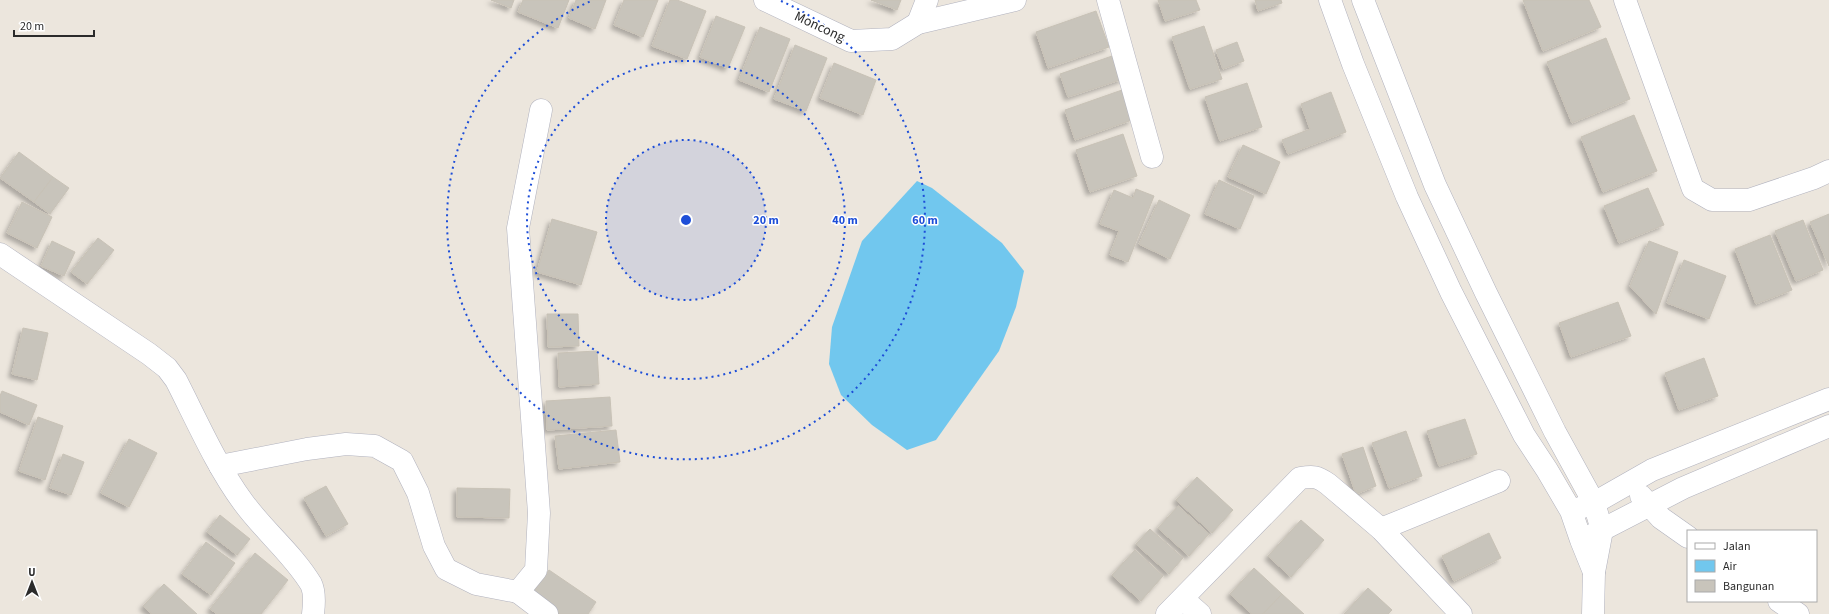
<svg xmlns="http://www.w3.org/2000/svg" width="1829" height="614" font-family="'Source Sans 3',sans-serif">
	<style>
		.water { fill: #71c7ee }
		.building { fill: #c8c4bb; stroke: #c8c2b6; filter: url(#shadow) }
		.lines { fill: none; stroke-linecap: round; stroke-linejoin: round }
		.street-casing { stroke: #b1b2be; stroke-width: 23 }
		.street { stroke: #fff; stroke-width: 22 }
		.ring { fill: none; stroke: #1d4ed8; stroke-width: 2; stroke-dasharray: 2 4 }
		.labels { text-anchor: middle; stroke-width: 3; stroke-linejoin: round; paint-order: stroke }
		.street-label { font-size: 14px; fill: #2b2b2b; stroke: #fff }
		.centre { fill: #1d4ed8; stroke: #fff; stroke-width: 2 }
		.ring-label { font-size: 12px; text-anchor: middle; font-weight: bold; fill: #1d4ed8; stroke: #fff; stroke-width: 3; stroke-linejoin: round; paint-order: stroke }
	</style>
	<defs>
		<filter id="shadow"><feDropShadow dx="-3.5" dy="3.5" stdDeviation="2" flood-color="#0004"/></filter>
	</defs>
	<rect width="100%" height="100%" fill="#ece6dd"/>
	<!-- water -->
	<path class="water" d="M917 181 932 188 1002 243 1024 271 1016 307 999 351 936 440 907 450 872 425 841 395 829 364 832 327 862 241Z"/>
	<!-- building -->
	<g class="building">
		<path d="M491 0H514L511 8Z"/>
		<path d="M523 0H569L558 28 518 12Z"/>
		<path d="M576 0H606L595 29 569 18Z"/>
		<path d="M624 0H658L643 37 614 25Z"/>
		<path d="M670 0H677L706 11 687 59 652 46Z"/>
		<path d="M871 0H901L897 10Z"/>
		<path d="M1158 0H1196L1200 10 1165 21Z"/>
		<path d="M1255 0H1281L1282 3 1258 11Z"/>
		<path d="M1523 0H1589L1601 27 1543 51Z"/>
		<path d="M1096 11 1109 47 1048 68 1036 32Z"/>
		<path d="M716 16 745 27 728 68 700 57Z"/>
		<path d="M1204 26 1222 79 1190 89 1172 37Z"/>
		<path d="M760 27 790 39 769 92 739 80Z"/>
		<path d="M1606 38 1630 99 1572 123 1547 62Z"/>
		<path d="M1237 42 1244 61 1223 69 1216 50Z"/>
		<path d="M795 45 827 58 806 111 774 99Z"/>
		<path d="M1115 55 1123 79 1068 97 1060 74Z"/>
		<path d="M834 63 876 80 863 115 820 98Z"/>
		<path d="M1247 83 1262 127 1220 141 1205 97Z"/>
		<path d="M1122 90 1132 120 1075 140 1065 110Z"/>
		<path d="M1331 92 1346 132 1288 154 1282 140 1310 129 1301 104Z"/>
		<path d="M1634 115 1657 171 1603 192 1581 137Z"/>
		<path d="M1123 134 1137 176 1090 192 1076 150Z"/>
		<path d="M1243 145 1280 162 1266 194 1228 177Z"/>
		<path d="M19 152 53 177 34 202 0 178Z"/>
		<path d="M53 177 69 188 50 214 34 202Z"/>
		<path d="M1219 180 1254 196 1240 229 1205 214Z"/>
		<path d="M1648 188 1664 225 1619 243 1604 206Z"/>
		<path d="M1136 189 1154 196 1128 262 1110 255 1119 231 1100 224 1114 190 1133 198Z"/>
		<path d="M1159 200 1190 215 1170 259 1139 244Z"/>
		<path d="M22 202 52 217 37 248 7 233Z"/>
		<path d="M1829 214V266L1810 222Z"/>
		<path d="M552 219 597 232 581 285 537 272Z"/>
		<path d="M1803 220 1823 270 1796 281 1775 231Z"/>
		<path d="M1770 235 1792 290 1756 304 1735 249Z"/>
		<path d="M98 238 114 250 87 284 71 272Z"/>
		<path d="M52 241 75 252 64 276 41 266Z"/>
		<path d="M1649 241 1678 252 1656 314 1630 286Z"/>
		<path d="M1684 260 1726 276 1709 319 1667 303Z"/>
		<path d="M1618 302 1631 336 1571 357 1559 323Z"/>
		<path d="M547 314H578L579 346 548 347Z"/>
		<path d="M23 328 48 333 37 380 12 374Z"/>
		<path d="M597 351 599 384 559 387 558 353Z"/>
		<path d="M1704 358 1718 396 1679 410 1665 373Z"/>
		<path d="M2 391 37 405 29 425 0 412V396Z"/>
		<path d="M610 397 612 426 547 430 546 401Z"/>
		<path d="M38 417 63 426 45 480 19 471Z"/>
		<path d="M1465 419 1477 454 1439 466 1427 431Z"/>
		<path d="M616 430 620 462 559 469 555 436Z"/>
		<path d="M1406 431 1422 476 1389 488 1372 443Z"/>
		<path d="M129 439 157 453 129 507 101 493Z"/>
		<path d="M1363 447 1376 486 1356 494 1342 454Z"/>
		<path d="M63 454 84 462 71 495 50 488Z"/>
		<path d="M1197 477 1233 510 1212 533 1176 500Z"/>
		<path d="M326 486 348 524 326 536 304 498Z"/>
		<path d="M457 488 510 489 509 518 457 517Z"/>
		<path d="M1178 506 1209 534 1189 556 1158 528Z"/>
		<path d="M220 515 250 539 237 555 207 532Z"/>
		<path d="M1301 520 1324 540 1291 577 1268 556Z"/>
		<path d="M1150 529 1183 558 1169 574 1136 544Z"/>
		<path d="M1489 533 1501 558 1454 581 1442 556Z"/>
		<path d="M206 542 235 563 211 595 182 574Z"/>
		<path d="M1135 550 1163 576 1141 601 1112 575Z"/>
		<path d="M255 553 288 580 261 614H217L210 609Z"/>
		<path d="M1254 568 1282 594 1263 614H1252L1230 594Z"/>
		<path d="M549 570 596 602 588 614H556L530 597Z"/>
		<path d="M164 584 197 614H152L143 606Z"/>
		<path d="M1368 588 1392 610 1388 614H1344Z"/>
		<path d="M1282 594 1304 614H1263Z"/>
	</g>
	<g class="lines">
		<!-- street casing -->
		<g class="street-casing">
			<g id="street">
				<path d="M765 0 851 41 892 39 918 23 1015 0"/>
				<path d="M1108 0 1152 157"/>
				<path d="M1330 0 1353 64 1407 197 1451 292 1524 435 1547 470 1571 511 1581 540 1594 572"/>
				<path d="M1363 0 1435 185 1486 293 1555 432 1594 503 1602 530 1594 572 1593 614"/>
				<path d="M1625 0 1693 189 1712 200H1749L1814 178 1829 171"/>
				<path d="M918 23 927 0"/>
				<path d="M0 254 149 354 167 368 176 380C197 421 216 465 243 502 264 531 293 554 311 584 315 592 314 606 313 614"/>
				<path d="M220 466 307 449 346 444 375 446 402 461 418 493 434 546 446 569 476 584 518 592 536 570 539 513 518 228 541 110"/>
				<path d="M1641 496 1661 518 1688 537"/>
				<path d="M1580 508 1594 503 1652 470 1829 399"/>
				<path d="M1381 529 1499 481"/>
				<path d="M1590 536 1683 488 1829 426"/>
				<path d="M518 592 547 614"/>
				<path d="M1183 599 1200 614"/>
				<path d="M1779 601 1798 614"/>
				<path d="M1167 614 1300 478C1313 476 1317 476 1328 484L1381 529 1461 614"/>
			</g>
		</g>
		<!-- street -->
		<use href="#street" class="street"/>
	</g>
	<!-- distance rings -->
	<circle cx="686" cy="220" r="80" fill="#1d4ed8" fill-opacity=".12"/>
	<g class="ring">
		<circle cx="686" cy="220" r="80"/>
		<circle cx="686" cy="220" r="159"/>
		<path d="M781 1A239 239 0 1 1 591 1"/>
	</g>
	<g class="labels">
		<!-- street labels -->
		<g class="street-label">
			<text transform="translate(820 26) rotate(25)" y="5">Moncong</text>
		</g>
	</g>
	<circle cx="686" cy="220" r="6" class="centre"/>
	<g class="ring-label">
		<text x="766" y="224">20 m</text>
		<text x="845" y="224">40 m</text>
		<text x="925" y="224">60 m</text>
	</g>
	<!-- legend -->
	<rect x="1687" y="530" width="130" height="72" fill="#ffffff" stroke="#aaaaaa"/>
	<rect x="1695" y="543" width="20" height="6" fill="#ffffff" stroke="#aaaaaa"/>
	<text x="1723" y="550" font-size="12" fill="#2b2b2b">Jalan</text>
	<rect x="1695" y="560" width="20" height="12" fill="#71c7ee" stroke="#aaaaaa"/>
	<text x="1723" y="570" font-size="12" fill="#2b2b2b">Air</text>
	<rect x="1695" y="580" width="20" height="12" fill="#c8c4bb" stroke="#aaaaaa"/>
	<text x="1723" y="590" font-size="12" fill="#2b2b2b">Bangunan</text>
	<!-- north arrow -->
	<g transform="translate(32 582)" stroke="#ffffff" stroke-width="3" paint-order="stroke">
	<path d="M0-3L7 15L0 10L-7 15Z" fill="#2b2b2b"/>
	<text y="-6" font-size="11" font-weight="bold" text-anchor="middle" fill="#2b2b2b">U</text>
	</g>
	<!-- scale -->
	<path d="M14 30v6h80v-6" fill="none" stroke="#2b2b2b" stroke-width="2"/>
	<text x="20" y="30" font-size="12" fill="#2b2b2b" stroke="#ffffff" stroke-width="3" paint-order="stroke">20 m</text>
</svg>
